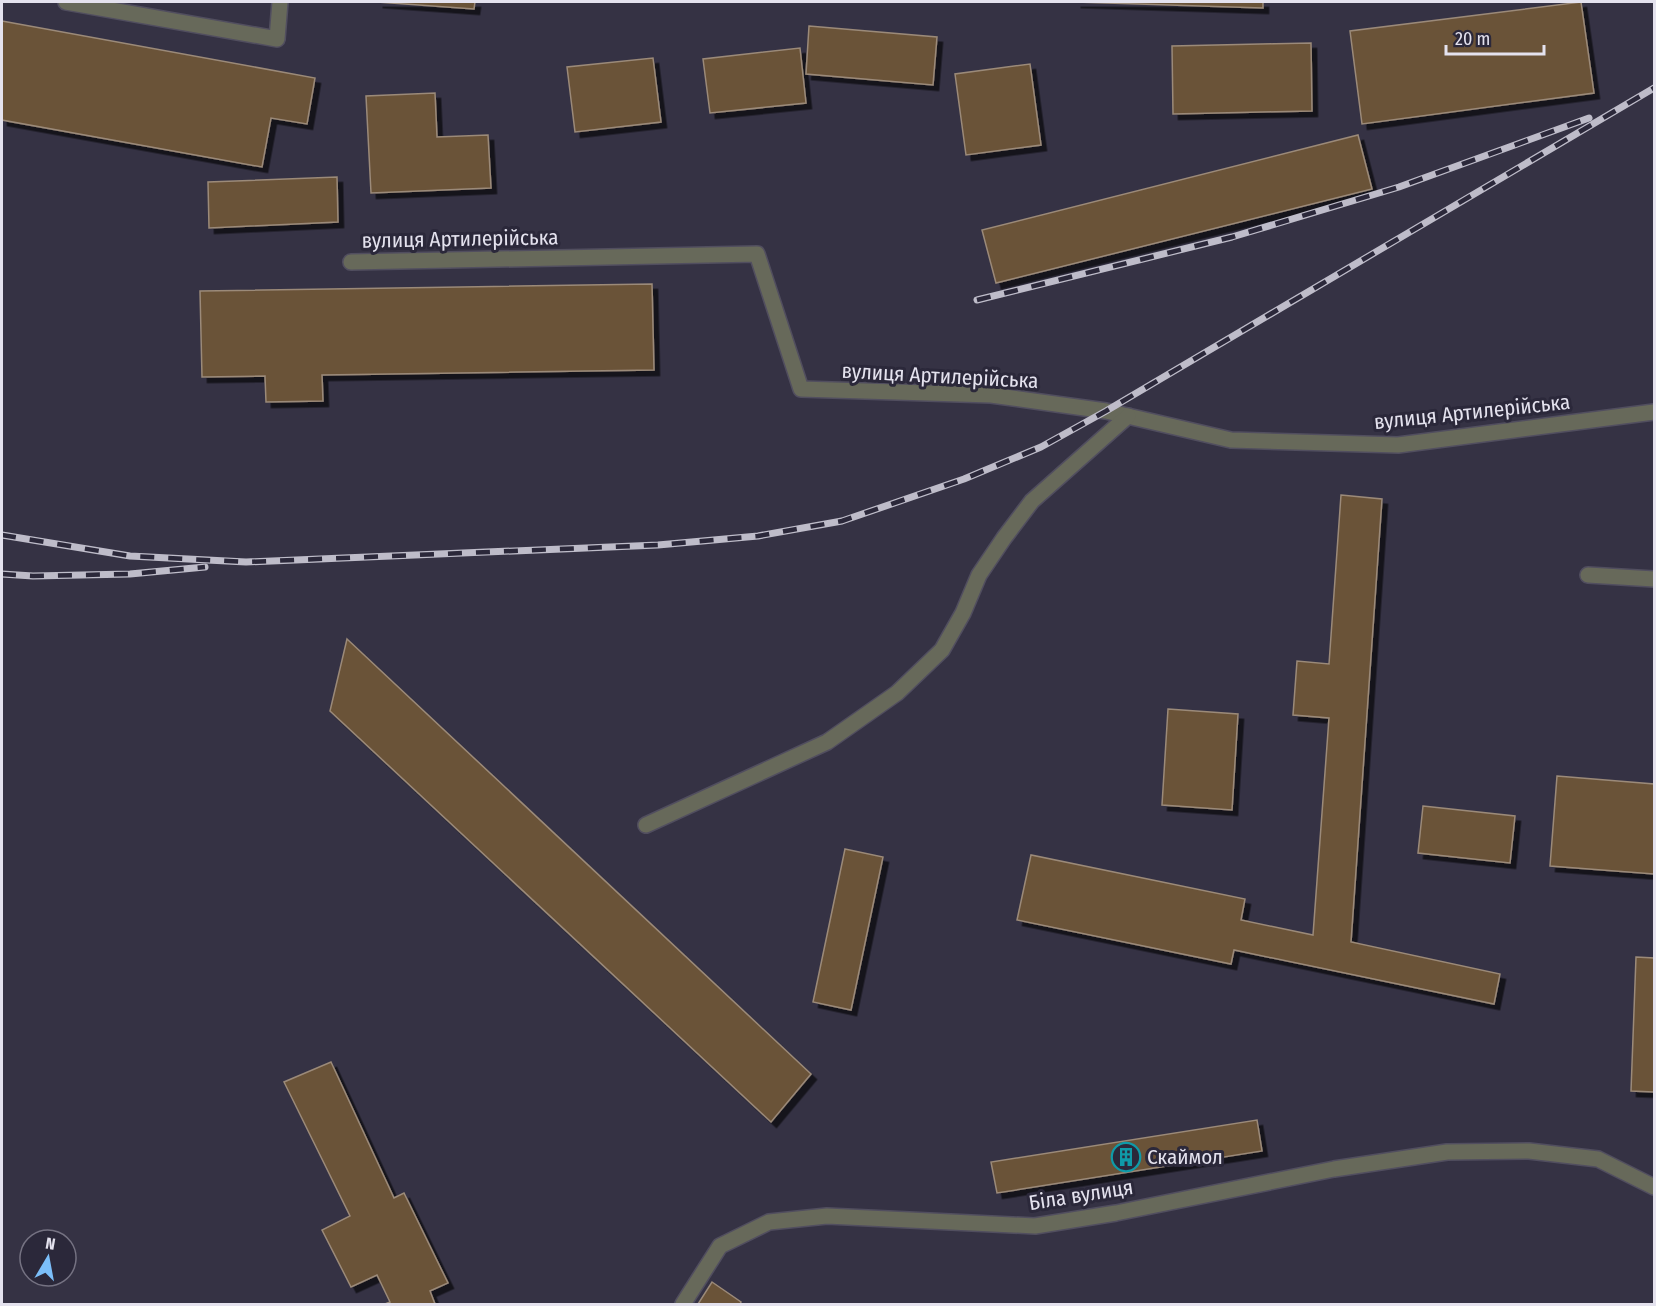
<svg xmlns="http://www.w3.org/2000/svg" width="1656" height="1306" font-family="'Fira Sans Condensed',sans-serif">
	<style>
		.building { fill: #6a5238; stroke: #9b8a79; stroke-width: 1.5; filter: url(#shadow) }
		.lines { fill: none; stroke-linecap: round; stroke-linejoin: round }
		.lane-casing { stroke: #514e5f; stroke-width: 18 }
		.street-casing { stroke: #514e5f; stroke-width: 18 }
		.lane { stroke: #67695a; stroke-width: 15 }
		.street { stroke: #67695a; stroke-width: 15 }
		.rail-casing { stroke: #bebcc9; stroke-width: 7 }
		.rail { stroke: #2b283a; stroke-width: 4.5; stroke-dasharray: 14; stroke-linecap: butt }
		.labels { text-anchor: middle; stroke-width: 6; stroke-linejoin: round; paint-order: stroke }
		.street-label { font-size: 21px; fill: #e4e2ee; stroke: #2b283a }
		.poi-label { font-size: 21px; fill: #e4e2ee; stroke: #2b283a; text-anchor: start }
	</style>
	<defs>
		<filter id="shadow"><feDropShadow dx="5.5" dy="5.5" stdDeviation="0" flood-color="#0009"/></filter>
	</defs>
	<rect width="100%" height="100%" fill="#353244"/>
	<!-- building -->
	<g class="building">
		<path d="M377 2H475L474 9Z"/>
		<path d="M1075 2H1263V8Z"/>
		<path d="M1581 2 1594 93 1362 124 1350 31Z"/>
		<path d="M2 21 315 78 307 124 271 118 262 167 2 120Z"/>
		<path d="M809 26 937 37 933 85 806 74Z"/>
		<path d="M1311 43 1312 111 1173 114 1172 46Z"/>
		<path d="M800 48 806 103 710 113 703 59Z"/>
		<path d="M653 58 661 122 575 132 567 67Z"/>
		<path d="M1030 64 1041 145 966 155 955 74Z"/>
		<path d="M435 93 437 137 488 135 491 188 371 193 366 96Z"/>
		<path d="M1358 135 1372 189 996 283 982 230Z"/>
		<path d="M337 177 338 222 209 228 208 182Z"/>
		<path d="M652 284 654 370 322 375 323 401 266 402 265 376 202 377 200 291Z"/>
		<path d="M1341 495 1382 499 1351 942 1500 974 1494 1004 1234 950 1231 964 1017 920 1031 855 1245 899 1241 920 1313 935 1329 718 1293 715 1297 661 1329 664Z"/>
		<path d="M347 639 811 1074 771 1122 330 711Z"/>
		<path d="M1168 709 1238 714 1232 810 1162 805Z"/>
		<path d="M1557 776 1654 784V874L1550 866Z"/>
		<path d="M1423 806 1515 816 1510 863 1418 853Z"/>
		<path d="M845 849 883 857 851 1010 813 1002Z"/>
		<path d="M1636 957 1654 958V1092L1631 1091Z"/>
		<path d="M331 1062 394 1198 404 1193 448 1283 430 1291 435 1304H385L390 1302 377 1275 351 1287 322 1230 350 1216 284 1082Z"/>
		<path d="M1257 1120 1262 1151 997 1193 991 1162Z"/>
		<path d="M712 1282 741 1302 740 1304H698Z"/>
	</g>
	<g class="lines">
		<!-- lane casing -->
		<g class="lane-casing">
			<g id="lane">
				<path d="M66 2 277 39 280 2"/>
				<path d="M351 262 757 254 801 389 991 395 1106 411 1231 440 1398 445 1654 412"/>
				<path d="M1588 575 1654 579"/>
				<path d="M646 825 827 742 897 693 942 650 963 613 979 575 1004 538 1032 501 1128 416"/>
			</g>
		</g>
		<!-- street casing -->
		<g class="street-casing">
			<path id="street" d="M683 1304 720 1246 769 1222 827 1216 1035 1226 1116 1213 1334 1169 1447 1152 1529 1151 1598 1159 1654 1187"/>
		</g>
		<!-- lane -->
		<use href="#lane" class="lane"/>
		<!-- street -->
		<use href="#street" class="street"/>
		<!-- rail casing -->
		<g class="rail-casing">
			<g id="rail">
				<path d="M977 300 1232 237 1399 187 1589 118"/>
				<path d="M2 535 130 556 246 562 658 545 758 536 842 521 964 479 1041 447 1106 411 1654 88"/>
				<path d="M2 574 33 576 130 574 205 567"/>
			</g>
		</g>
		<!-- rail -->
		<use href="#rail" class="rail"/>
	</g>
	<!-- icons -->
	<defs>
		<g id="building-ring" transform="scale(1.5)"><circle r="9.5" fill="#2b283a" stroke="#0f9aa8" stroke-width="1.5"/><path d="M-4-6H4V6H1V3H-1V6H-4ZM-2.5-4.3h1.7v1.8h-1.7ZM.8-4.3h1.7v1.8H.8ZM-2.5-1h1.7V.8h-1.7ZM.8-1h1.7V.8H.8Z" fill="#0f9aa8"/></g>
	</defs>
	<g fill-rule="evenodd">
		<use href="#building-ring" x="1126" y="1157"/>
	</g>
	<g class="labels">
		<!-- street labels -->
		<g class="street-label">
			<text transform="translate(460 239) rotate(-1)" y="7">вулиця Артилерійська</text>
			<text transform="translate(940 376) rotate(3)" y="7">вулиця Артилерійська</text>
			<text transform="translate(1472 412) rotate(-6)" y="7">вулиця Артилерійська</text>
			<text transform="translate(1081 1195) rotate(-9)" y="7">Біла вулиця</text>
		</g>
		<!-- poi labels -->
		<g class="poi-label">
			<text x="1147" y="1164">Скаймол</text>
		</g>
	</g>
	<!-- border -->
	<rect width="1656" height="1306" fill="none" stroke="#e4e2ee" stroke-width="6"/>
	<!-- north arrow -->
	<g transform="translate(48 1258) rotate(10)"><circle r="28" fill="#2b283a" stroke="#757282" stroke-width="1.5"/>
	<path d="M0-4.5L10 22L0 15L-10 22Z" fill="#7bbef9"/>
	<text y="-9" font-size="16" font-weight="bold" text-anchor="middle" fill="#e4e2ee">N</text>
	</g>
	<!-- scale -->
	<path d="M1446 45v9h98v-9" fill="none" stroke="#e4e2ee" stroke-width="3"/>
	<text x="1455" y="45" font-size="18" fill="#e4e2ee" stroke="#2b283a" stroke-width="4.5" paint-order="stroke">20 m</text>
</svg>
